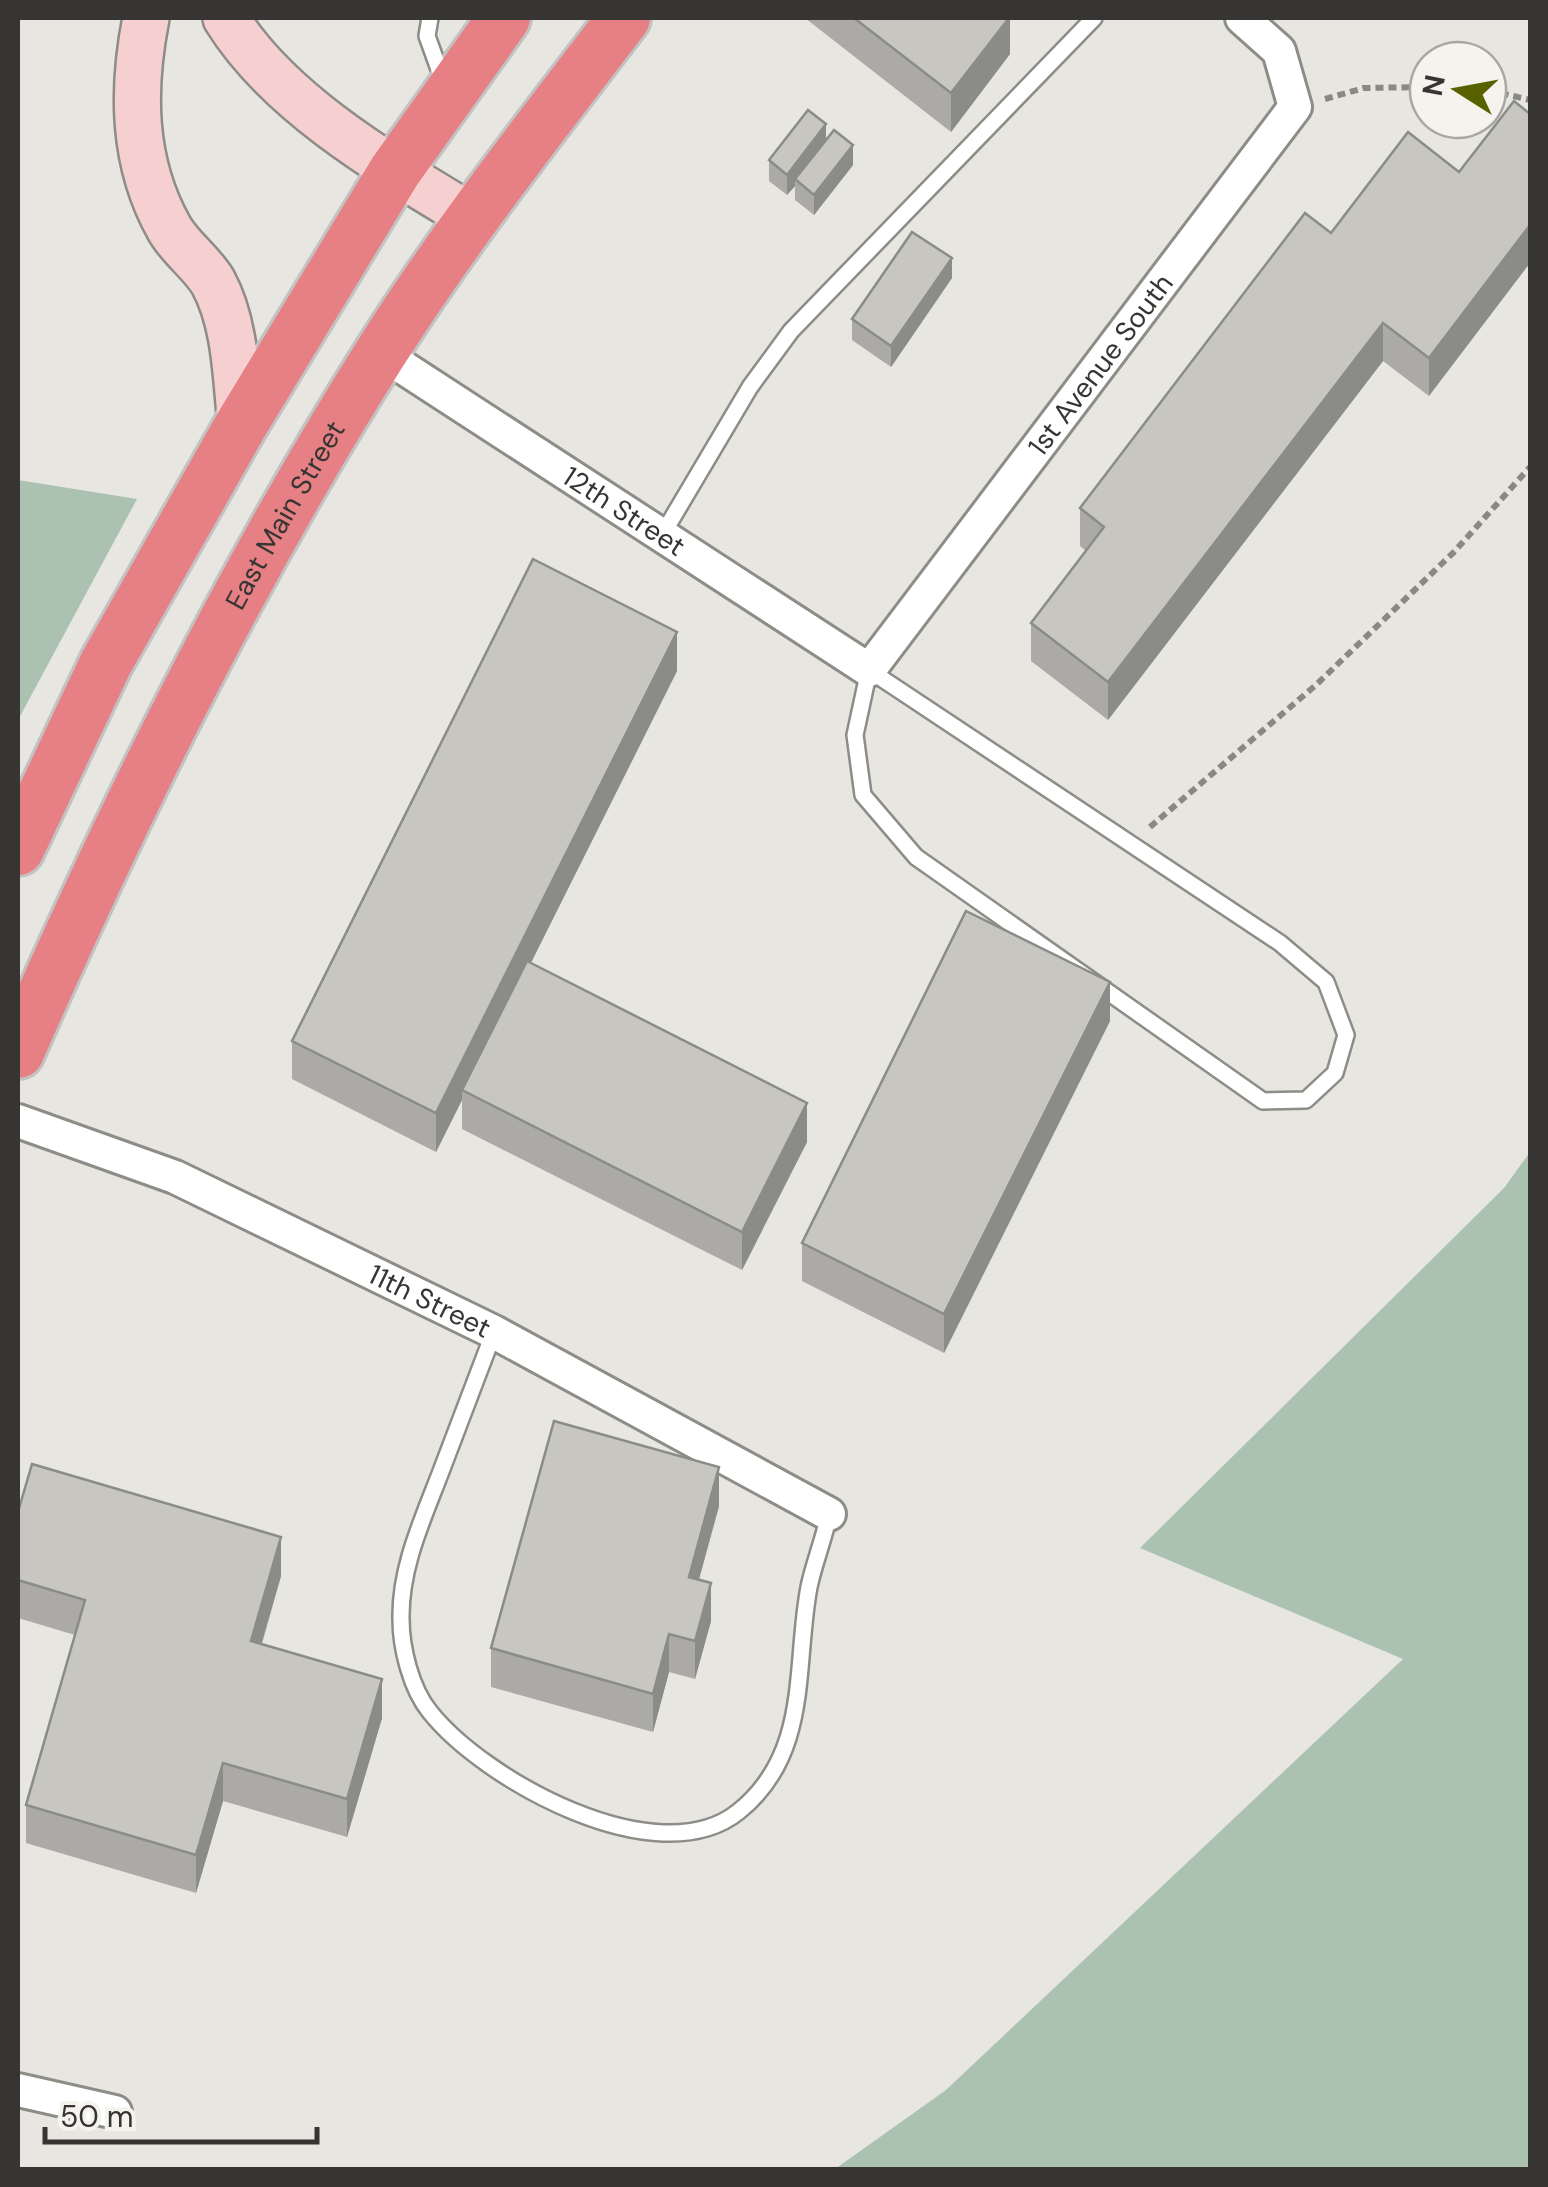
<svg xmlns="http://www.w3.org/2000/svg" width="1548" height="2187" font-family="'DM Sans',sans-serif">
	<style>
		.green { fill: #acc2b1 }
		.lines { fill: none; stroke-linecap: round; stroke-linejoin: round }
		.service-casing { stroke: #8d8c87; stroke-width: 20 }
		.minor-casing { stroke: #8d8c87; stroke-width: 38 }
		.secondary-casing { stroke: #8d8c87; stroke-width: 50 }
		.trunk-casing { stroke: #c3c2c2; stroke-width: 58 }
		.path { stroke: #898884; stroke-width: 6; stroke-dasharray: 8 5; stroke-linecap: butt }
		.service { stroke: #fff; stroke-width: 15 }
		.minor { stroke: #fff; stroke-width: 32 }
		.secondary { stroke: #f6d0d1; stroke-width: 45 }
		.trunk { stroke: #e68084; stroke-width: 52 }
		.wall { fill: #abaaa6 }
		.shaded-wall { fill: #8b8b87 }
		.building { fill: #c7c6c1; stroke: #8b8b87; stroke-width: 2.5 }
		.labels { text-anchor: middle; stroke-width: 8; stroke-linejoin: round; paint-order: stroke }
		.street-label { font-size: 28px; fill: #363533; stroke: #f4f3ed }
	</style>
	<rect width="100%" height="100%" fill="#e7e6e0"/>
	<!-- green -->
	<g class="green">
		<path d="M18 480 137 499 18 720Z"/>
		<path d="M1530 1152V2169H835L946 2090 1403 1659 1140 1548 1504 1188Z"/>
	</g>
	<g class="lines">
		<!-- service casing -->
		<g class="service-casing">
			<g id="service">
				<path d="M430 18 427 36 444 83"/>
				<path d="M661 537 750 387 791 331 1094 18"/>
				<path d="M869 670 1280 943 1326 982 1346 1035 1335 1073 1306 1100 1263 1101 916 857 863 795 855 735Z"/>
				<path d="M494 1332C476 1380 458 1427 440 1474 422 1521 400 1568 401 1619 401 1648 411 1689 430 1712 484 1780 657 1876 738 1812 811 1754 794 1666 809 1587 814 1563 824 1539 829 1514"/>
			</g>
		</g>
		<!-- minor casing -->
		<g class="minor-casing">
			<g id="minor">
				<path id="s1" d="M381 353 869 670 1295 107 1279 51 1242 18"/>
				<path id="s2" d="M18 1121 175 1177 494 1332 829 1514"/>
				<path d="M18 2090 115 2112"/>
			</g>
		</g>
		<!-- secondary casing -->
		<g class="secondary-casing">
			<g id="secondary">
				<path d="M146 18C132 89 132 162 169 228 180 248 201 262 213 282 236 324 236 379 241 425"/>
				<path d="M226 18C279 104 387 166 473 218"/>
			</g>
		</g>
		<!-- trunk casing -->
		<g class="trunk-casing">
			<g id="trunk">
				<path d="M18 849 106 663 241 425 395 171 504 18"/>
				<path id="s3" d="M18 1052C123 812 240 576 380 354 454 237 540 128 624 18"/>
			</g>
		</g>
		<!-- path -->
		<g class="path">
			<path d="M1488 90 1530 100"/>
			<path d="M1325 99 1364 88 1428 87"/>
			<path d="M1150 827 1316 685 1454 552 1530 467"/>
		</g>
		<!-- service -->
		<use href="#service" class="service"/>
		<!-- minor -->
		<use href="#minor" class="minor"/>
		<!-- secondary -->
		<use href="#secondary" class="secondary"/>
		<!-- trunk -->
		<use href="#trunk" class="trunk"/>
	</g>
	<!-- wall -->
	<g class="wall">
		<path d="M805 18H1010V54L951 132Z"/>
		<path d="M826 139 853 165 814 215 795 200V186L787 195 769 181V160Z"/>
		<path d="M1459 172 1429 396 1383 361 1108 720 1031 661V623L1086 551 1080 546V508L1331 233Z"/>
		<path d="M952 278 891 367 852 340V319Z"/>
		<path d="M677 671 531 963 807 1142 742 1270 462 1129V1100L436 1152 292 1079V1041Z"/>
		<path d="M1110 1021 944 1353 802 1281V1243Z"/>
		<path d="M719 1506 699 1580 711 1621 695 1679 669 1672 653 1732 491 1687V1648Z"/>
		<path d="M18 1512 281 1576 262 1644 382 1718 347 1837 223 1801 196 1893 26 1843V1805L75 1635 18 1618Z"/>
	</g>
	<!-- shaded-wall -->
	<g class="shaded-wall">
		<path d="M1009 18H1010V54L951 132V93Z"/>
		<path d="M826 124V145L795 179V186L787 195V175Z"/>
		<path d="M853 145V165L814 215V195Z"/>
		<path d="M1530 225V263L1429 396V358Z"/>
		<path d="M952 258V278L891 367V346Z"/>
		<path d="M1383 323V361L1108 720V682Z"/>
		<path d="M677 632V671L466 1092 462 1090V1100L436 1152V1113Z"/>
		<path d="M1110 982V1021L944 1353V1314Z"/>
		<path d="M807 1103V1142L742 1270V1232Z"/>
		<path d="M719 1467V1506L689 1615V1577Z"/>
		<path d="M281 1537V1576L251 1679V1641Z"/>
		<path d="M711 1583V1621L695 1679V1641Z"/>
		<path d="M669 1634V1672L653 1732V1694Z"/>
		<path d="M382 1679V1718L347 1837V1799Z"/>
		<path d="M223 1763V1801L196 1893V1855Z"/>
	</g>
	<!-- building -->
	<g class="building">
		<path d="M854 18H1009L951 93Z"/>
		<path d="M1514 101 1530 114V225L1429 358 1383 323 1108 682 1031 623 1104 527 1080 508 1305 213 1331 233 1408 132 1459 172Z"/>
		<path d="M808 110 826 124 787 175 769 160Z"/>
		<path d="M834 130 853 145 814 195 795 179Z"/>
		<path d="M912 232 952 258 891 346 852 319Z"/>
		<path d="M533 559 677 632 436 1113 292 1041Z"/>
		<path d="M966 911 1110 982 944 1314 802 1243Z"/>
		<path d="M527 961 807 1103 742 1232 462 1090Z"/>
		<path d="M554 1421 719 1467 689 1577 711 1583 695 1641 669 1634 653 1694 491 1648Z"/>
		<path d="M32 1464 281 1537 251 1641 382 1679 347 1799 223 1763 196 1855 26 1805 85 1600 18 1580V1512Z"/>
	</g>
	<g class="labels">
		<!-- street labels -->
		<g class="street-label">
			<text dy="10" stroke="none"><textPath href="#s1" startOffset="965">1st Avenue South</textPath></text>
			<text dy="10" stroke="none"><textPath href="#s1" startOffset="290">12th Street</textPath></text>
			<text dy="10" stroke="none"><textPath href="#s3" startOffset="600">East Main Street</textPath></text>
			<text dy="10" stroke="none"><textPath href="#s2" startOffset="450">11th Street</textPath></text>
		</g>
	</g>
	<!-- border -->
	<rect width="1548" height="2187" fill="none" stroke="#363533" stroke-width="40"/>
	<!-- north arrow -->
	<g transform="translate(1458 90) rotate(281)"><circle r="48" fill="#f4f3ed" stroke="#a8a7a3" stroke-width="2.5"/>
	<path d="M0-8L18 38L0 25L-18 38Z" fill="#586100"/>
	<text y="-15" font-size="28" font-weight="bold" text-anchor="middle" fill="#363533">N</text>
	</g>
	<!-- scale -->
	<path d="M45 2127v15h272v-15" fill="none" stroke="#363533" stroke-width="5"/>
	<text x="60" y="2127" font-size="30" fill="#363533" stroke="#f4f3ed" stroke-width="8" paint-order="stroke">50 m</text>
</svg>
